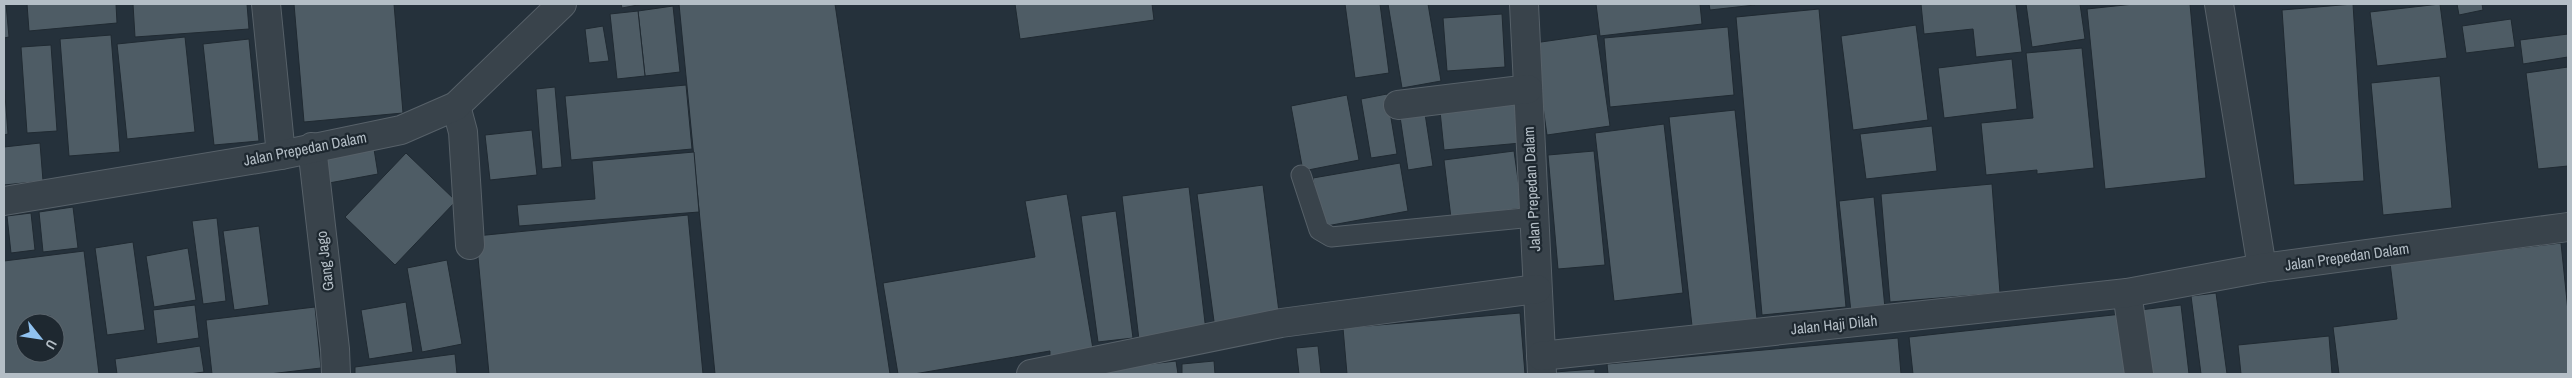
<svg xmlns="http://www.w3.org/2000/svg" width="2572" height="378" font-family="'Archivo Narrow',sans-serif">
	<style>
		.building { fill: #4e5c65; stroke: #202a32; fill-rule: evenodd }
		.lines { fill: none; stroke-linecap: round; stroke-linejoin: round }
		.service-casing { stroke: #576169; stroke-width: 21 }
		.minor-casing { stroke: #576169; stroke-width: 30 }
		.service { stroke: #39434b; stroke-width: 19 }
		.minor { stroke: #39434b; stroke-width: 28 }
		.labels { text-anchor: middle; stroke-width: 4.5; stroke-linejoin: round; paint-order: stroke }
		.street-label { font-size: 15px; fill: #b4bec6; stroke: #1e2830 }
	</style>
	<rect width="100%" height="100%" fill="#25313b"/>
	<!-- building -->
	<g class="building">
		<path d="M4 4H6L9 37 4 38Z"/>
		<path d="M27 4H116L117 23 29 31Z"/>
		<path d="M133 4H247L249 29 135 37Z"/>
		<path d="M294 4H394L403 113 304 122Z"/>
		<path d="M621 4H643L622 8Z"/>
		<path d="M679 4H835L890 374H715Z"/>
		<path d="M1015 4H1152L1154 20 1020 39Z"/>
		<path d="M1345 4H1380L1389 73 1355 78Z"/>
		<path d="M1388 4H1428L1441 81 1402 88Z"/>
		<path d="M1596 4H1700L1702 24 1600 36Z"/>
		<path d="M1709 4H1755V5L1710 10Z"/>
		<path d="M1921 4H2016L2022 52 1976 57 1973 29 1924 34Z"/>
		<path d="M2026 4H2080L2085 39 2032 47Z"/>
		<path d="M2134 4H2190L2206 178 2105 189 2087 9Z"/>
		<path d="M2353 4 2364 181 2294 185 2282 10Z"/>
		<path d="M2440 4 2447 58 2377 66 2370 12Z"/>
		<path d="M2457 4H2482L2483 10 2459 15Z"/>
		<path d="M673 6 680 72 645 76 638 11Z"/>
		<path d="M1819 9 1846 307 1762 315 1736 17Z"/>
		<path d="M638 11 645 76 617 79 610 14Z"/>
		<path d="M1502 14 1505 67 1447 71 1443 18Z"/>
		<path d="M2511 19 2515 47 2466 53 2462 26Z"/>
		<path d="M1916 25 1928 120 1853 130 1841 36Z"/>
		<path d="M603 26 609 61 589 63 585 29Z"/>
		<path d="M1728 27 1734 95 1610 107 1604 38Z"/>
		<path d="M1597 34 1610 126 1547 135 1534 43Z"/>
		<path d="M2568 34V57L2523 64 2520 40Z"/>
		<path d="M111 35 120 152 69 156 60 39Z"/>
		<path d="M185 37 195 132 127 139 117 44Z"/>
		<path d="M249 39 259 141 214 145 203 44Z"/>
		<path d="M51 45 57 131 27 133 21 47Z"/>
		<path d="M2082 48 2094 168 2037 174V170L1986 175 1981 123 2033 118 2026 53Z"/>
		<path d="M2012 59 2017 109 1944 118 1938 68Z"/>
		<path d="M2568 67V166L2538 169 2526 73Z"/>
		<path d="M2440 76 2452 208 2383 215 2371 83Z"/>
		<path d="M4 82 8 134 4 135Z"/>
		<path d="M686 85 692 149 571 160 565 96Z"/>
		<path d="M555 87 562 167 542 169 536 89Z"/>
		<path d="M1387 94 1397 154 1371 158 1361 99Z"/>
		<path d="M1347 95 1359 160 1303 171 1291 106Z"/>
		<path d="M1518 104 1521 143 1444 150 1440 111Z"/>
		<path d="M1424 107 1433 166 1408 170 1399 110Z"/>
		<path d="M1735 110 1757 319 1692 326 1669 117Z"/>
		<path d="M1664 124 1683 293 1614 301 1595 133Z"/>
		<path d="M1932 126 1937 171 1866 179 1860 134Z"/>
		<path d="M532 130 537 175 490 180 485 135Z"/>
		<path d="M40 143 43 181 4 185V147Z"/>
		<path d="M374 149 378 174 329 183 325 157Z"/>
		<path d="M1514 151 1522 208 1451 218 1444 160Z"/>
		<path d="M1594 151 1605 265 1558 269 1548 155Z"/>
		<path d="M694 152 699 212 519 226 517 205 595 199 592 161Z"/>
		<path d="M406 153 456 201 395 265 345 217Z"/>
		<path d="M1400 163 1408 211 1321 227 1313 178Z"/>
		<path d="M1992 184 2000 293 1890 302 1881 194Z"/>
		<path d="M1263 185 1280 320 1215 329 1197 194Z"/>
		<path d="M1189 187 1206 331 1139 340 1122 196Z"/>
		<path d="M1067 194 1093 349 1050 357V351L914 374H898L883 283 1035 257 1025 201Z"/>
		<path d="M1874 197 1885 308 1851 312 1839 201Z"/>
		<path d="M73 207 78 248 43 252 39 212Z"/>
		<path d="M1116 211 1133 338 1098 342 1081 216Z"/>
		<path d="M31 213 35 250 11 253 7 216Z"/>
		<path d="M688 215 703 374H489L476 236Z"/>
		<path d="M217 218 226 301 203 304 192 221Z"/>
		<path d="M259 226 269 305 234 310 223 231Z"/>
		<path d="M133 242 145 330 107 335 95 248Z"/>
		<path d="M2561 243 2568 311V374H2339L2333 327 2397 319 2390 263Z"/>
		<path d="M188 248 196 300 154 307 146 256Z"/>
		<path d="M84 251 99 374H4V261ZM25 323H55V353H25Z"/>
		<path d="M447 260 462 344 422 352 407 268Z"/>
		<path d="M2216 293 2227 374H2201L2191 296Z"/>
		<path d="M406 302 413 352 369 359 361 310Z"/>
		<path d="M195 305 199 338 157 344 153 310Z"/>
		<path d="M2181 305 2189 374H2148L2140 310Z"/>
		<path d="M315 307 321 368 269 374H212L206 320Z"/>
		<path d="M1520 313 1525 374H1347L1343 328Z"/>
		<path d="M2122 314 2128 374H1913L1909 337Z"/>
		<path d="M2329 336 2332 374H2241L2238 345Z"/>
		<path d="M1898 338 1901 374H1608L1607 364Z"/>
		<path d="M200 346 204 372 189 374H117L115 359Z"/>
		<path d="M1318 346 1321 374H1299L1296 348Z"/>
		<path d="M455 354 457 374H355V367Z"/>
		<path d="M1176 361 1178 374H1108V369Z"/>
		<path d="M1214 361 1215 374H1182V364Z"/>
		<path d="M1595 369V374H1555V372Z"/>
	</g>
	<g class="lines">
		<!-- service casing -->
		<g class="service-casing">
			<path id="service" d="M1301 175 1319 230 1331 237 1533 217"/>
		</g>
		<!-- minor casing -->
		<g class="minor-casing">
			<g id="minor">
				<path d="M266 4 281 155"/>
				<path d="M1524 4 1542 374"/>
				<path d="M2219 4 2262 268"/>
				<path d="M1398 105 1528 89"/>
				<path d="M456 106 463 132 470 245"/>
				<path d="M312 147 335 349 336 374"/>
				<path d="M4 201 281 155 401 130 456 106 562 4"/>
				<path d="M2127 293 2139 374"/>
				<path d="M1541 356 2127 293 2262 268 2568 227"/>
				<path d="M1031 374 1281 323 1537 289"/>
			</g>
		</g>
		<!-- service -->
		<use href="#service" class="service"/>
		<!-- minor -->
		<use href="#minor" class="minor"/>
	</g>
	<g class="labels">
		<!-- street labels -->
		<g class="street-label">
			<text transform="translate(305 149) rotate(-11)" y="5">Jalan Prepedan Dalam</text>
			<text transform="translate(1532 189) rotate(-93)" y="5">Jalan Prepedan Dalam</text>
			<text transform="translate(2347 257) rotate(-8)" y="5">Jalan Prepedan Dalam</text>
			<text transform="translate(325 261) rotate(-97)" y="5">Gang Jago</text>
			<text transform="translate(1834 325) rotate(-6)" y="5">Jalan Haji Dilah</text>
		</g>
	</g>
	<!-- border -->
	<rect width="2572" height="378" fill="none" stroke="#b4bec6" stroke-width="10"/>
	<!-- north arrow -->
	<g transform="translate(40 338) rotate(120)"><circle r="24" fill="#1e2830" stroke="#5a646c"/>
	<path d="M0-4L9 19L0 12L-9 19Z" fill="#90c2f0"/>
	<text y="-8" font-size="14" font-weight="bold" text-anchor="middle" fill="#b4bec6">U</text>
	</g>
</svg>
